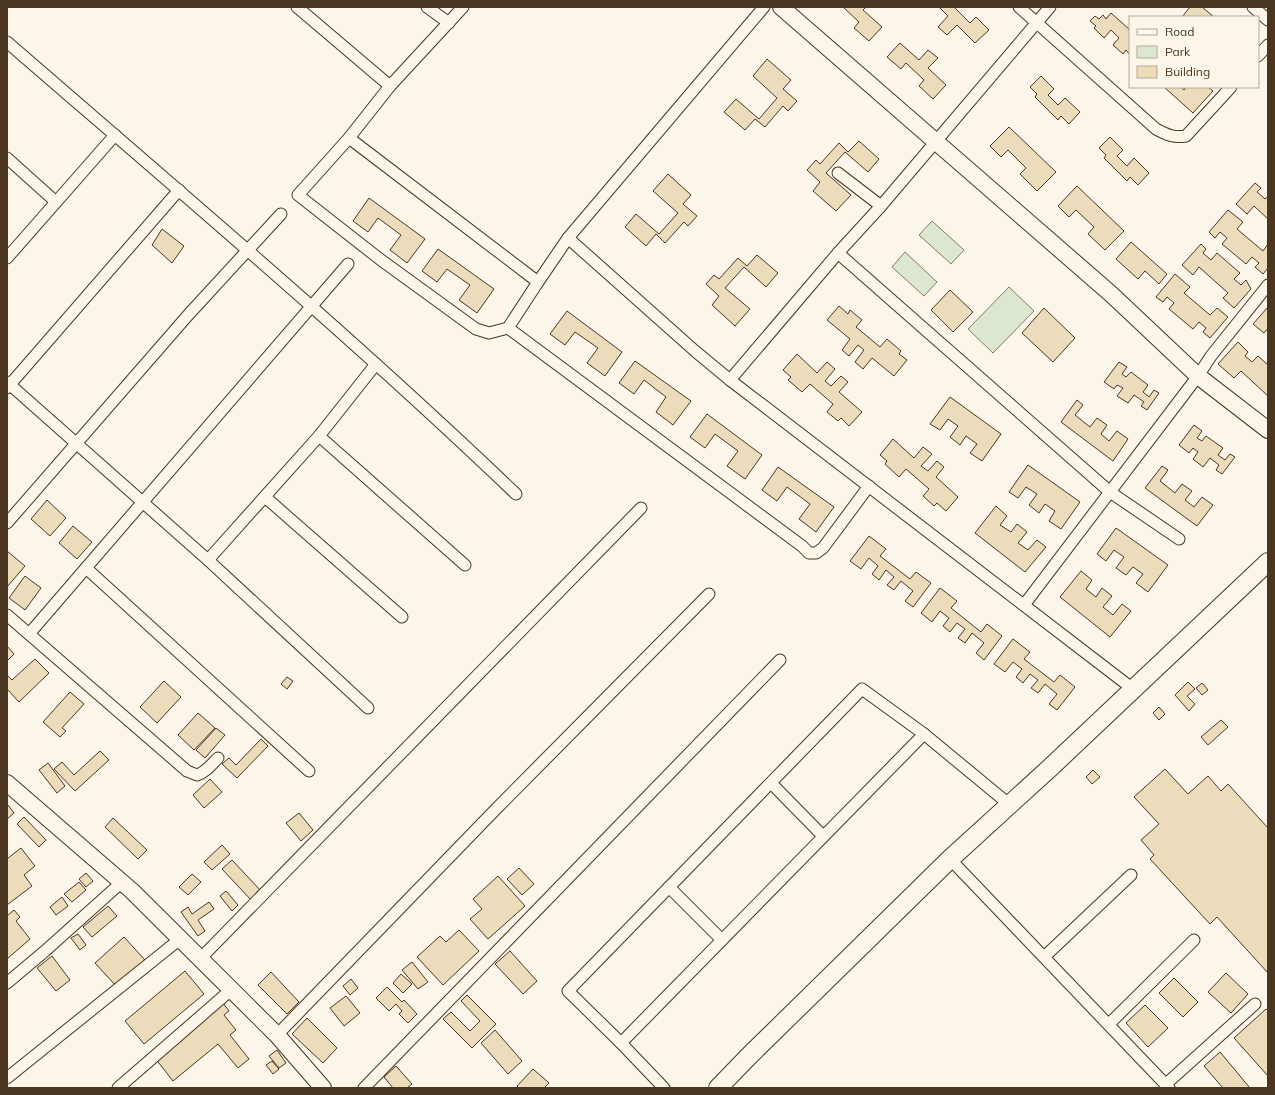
<svg xmlns="http://www.w3.org/2000/svg" width="1275" height="1095" font-family="Mulish,sans-serif">
	<style>
		.green { fill: #dce7d0; stroke: #887966 }
		.building { fill: #ecdcbc; stroke: #4a3520 }
		.lines { fill: none; stroke-linecap: round; stroke-linejoin: round }
		.street-casing { stroke: #4a3520; stroke-width: 13 }
		.secondary-casing { stroke: #4a3520; stroke-width: 18 }
		.primary-casing { stroke: #4a3520; stroke-width: 20 }
		.street { stroke: #fbf6e9; stroke-width: 11 }
		.secondary { stroke: #fbf6e9; stroke-width: 16 }
		.primary { stroke: #fbf6e9; stroke-width: 18 }
	</style>
	<rect width="100%" height="100%" fill="#fbf6e9"/>
	<!-- green -->
	<g class="green">
		<path d="M932 221 964 250 951 264 919 235Z"/>
		<path d="M905 252 937 282 924 296 892 267Z"/>
		<path d="M1009 287 1034 311 993 353 968 329Z"/>
	</g>
	<!-- building -->
	<g class="building">
		<path d="M843 7H866L863 10 882 27 869 41 854 28 859 22Z"/>
		<path d="M939 7H954L970 23 976 17 989 30 975 43 957 25 947 35 938 27 948 16Z"/>
		<path d="M1190 7H1202L1214 17H1182Z"/>
		<path d="M1111 13 1130 30V55L1126 50 1123 54 1113 45 1119 38 1111 30 1104 38 1094 28 1096 26 1090 21 1095 16 1099 19 1103 15 1106 19Z"/>
		<path d="M900 43 919 60 928 50 938 58 928 68 946 85 933 99 919 86 924 80 906 63 901 69 887 57Z"/>
		<path d="M767 59 791 80 783 89 797 101 788 111 783 106 765 127 755 119 745 130 724 112 736 99 759 119 777 98 753 76Z"/>
		<path d="M1041 76 1054 89 1048 95 1058 105 1065 98 1080 112 1069 124 1061 116 1058 120 1035 97 1037 94 1030 87Z"/>
		<path d="M1164 87H1181L1184 90 1186 87H1208L1213 91 1193 113Z"/>
		<path d="M1009 127 1056 172 1037 191 1020 174 1026 168 1008 150 1001 157 990 146Z"/>
		<path d="M1110 137 1123 150 1117 156 1127 166 1134 158 1149 173 1138 185 1130 177 1127 181 1104 158 1106 155 1099 148Z"/>
		<path d="M859 141 879 159 868 172 845 152 826 173 851 195 836 211 813 191 820 182 807 170 816 160 820 164 839 143 848 152Z"/>
		<path d="M668 174 691 195 683 204 697 216 688 226 684 222 665 243 656 234 646 246 625 227 636 214 659 234 678 213 653 191Z"/>
		<path d="M1255 183 1261 188 1257 192 1265 199 1268 196V219L1254 206 1247 214 1236 204Z"/>
		<path d="M1077 186 1124 231 1105 250 1088 234 1094 227 1076 210 1069 217 1058 206Z"/>
		<path d="M369 198 425 239 407 263 390 250 401 235 378 218 368 232 353 221Z"/>
		<path d="M1228 210 1243 222 1237 229 1263 251 1268 244V268L1263 274 1255 267 1259 263 1252 257 1246 264 1222 244 1227 238 1220 232 1215 238 1209 232Z"/>
		<path d="M162 229 184 246 172 263 152 245Z"/>
		<path d="M1131 242 1167 274 1159 284 1145 271 1138 279 1116 259Z"/>
		<path d="M1201 244 1206 249 1203 253 1211 260 1217 253 1240 273 1234 279 1241 285 1246 280 1251 289 1234 308 1223 298 1228 293 1199 267 1193 275 1182 265Z"/>
		<path d="M438 249 494 289 477 313 459 300 470 285 447 269 437 282 422 271Z"/>
		<path d="M757 255 778 273 766 287 744 267 725 288 750 309 735 326 712 305 719 296 706 284 714 275 719 279 738 258 747 266Z"/>
		<path d="M1175 274 1190 287 1184 293 1210 315 1217 308 1228 317 1210 338 1203 332 1206 328 1199 322 1193 329 1169 309 1174 303 1167 297 1163 302 1156 297Z"/>
		<path d="M950 290 973 312 953 332 931 310Z"/>
		<path d="M839 306 848 314 850 310 862 320 856 327 880 347 887 339 901 351 899 354 907 360 894 376 872 358 863 369 855 362 864 350 858 345 849 356 842 350 850 339 827 320Z"/>
		<path d="M1268 307V328L1264 333 1253 324Z"/>
		<path d="M1044 308 1075 338 1053 362 1022 333Z"/>
		<path d="M567 311 622 352 605 376 587 363 598 348 575 332 565 345 550 334Z"/>
		<path d="M1238 342 1248 352 1245 356 1252 362 1258 356 1268 365V396L1241 371 1234 378 1218 364Z"/>
		<path d="M797 354 817 373 827 362 835 369 825 381 831 386 841 376 848 382 839 392 862 412 849 426 841 418 838 421 827 412 833 404 810 384 802 392 788 380 791 377 783 370Z"/>
		<path d="M635 361 691 401 673 425 656 412 666 397 644 380 634 394 619 383Z"/>
		<path d="M1119 362 1127 367 1122 374 1126 377 1131 372 1148 385 1143 392 1149 397 1154 390 1159 393 1147 410 1141 406 1144 402 1134 395 1128 403 1117 396 1123 388 1117 385 1114 389 1104 382Z"/>
		<path d="M950 397 1001 434 982 461 970 453 977 444 966 436 960 445 950 437 958 426 948 419 940 430 930 424Z"/>
		<path d="M1077 400 1083 405 1075 415 1090 427 1097 418 1107 425 1101 434 1109 441 1117 431 1128 439 1113 461 1061 422Z"/>
		<path d="M707 414 762 455 745 479 727 466 738 451 715 434 705 448 690 437Z"/>
		<path d="M1194 425 1202 431 1197 438 1202 441 1206 436 1223 448 1218 455 1225 460 1230 454 1235 457 1222 474 1216 470 1219 465 1210 458 1203 467 1193 459 1198 452 1193 448 1189 453 1179 445Z"/>
		<path d="M893 439 914 458 923 447 932 454 921 466 928 471 937 461 944 467 936 477 958 497 946 511 937 503 934 506 923 496 929 489 906 469 899 477 885 464 887 461 880 455Z"/>
		<path d="M1028 465 1080 502 1061 529 1049 521 1055 511 1045 504 1039 513 1029 505 1037 494 1026 487 1018 498 1009 492Z"/>
		<path d="M1162 466 1168 470 1160 481 1175 493 1182 484 1192 491 1185 500 1194 507 1202 497 1213 505 1197 526 1145 488Z"/>
		<path d="M778 467 834 507 816 532 799 519 810 504 787 487 777 501 762 490Z"/>
		<path d="M47 500 66 518 50 536 31 519Z"/>
		<path d="M996 506 1007 516 1000 525 1011 532 1017 524 1027 532 1018 543 1028 550 1037 540 1046 547 1025 572 975 533Z"/>
		<path d="M73 526 92 542 77 559 59 543Z"/>
		<path d="M1116 528 1168 565 1148 592 1136 583 1143 574 1133 567 1126 575 1116 568 1124 557 1114 550 1106 561 1097 554Z"/>
		<path d="M869 536 886 549 880 556 910 579 916 572 931 583 913 607 905 601 913 591 901 581 894 590 887 585 894 577 886 570 879 580 872 574 878 566 869 558 861 569 850 561Z"/>
		<path d="M7 551 25 566 7 587Z"/>
		<path d="M1081 571 1092 580 1086 589 1096 597 1102 588 1112 596 1103 607 1113 615 1122 604 1131 611 1110 637 1060 597Z"/>
		<path d="M25 576 41 588 25 610 9 598Z"/>
		<path d="M940 588 957 601 951 608 981 632 987 624 1002 636 984 660 976 653 984 643 972 633 965 643 958 638 965 629 957 623 950 632 943 626 949 618 940 611 932 622 921 613Z"/>
		<path d="M1013 639 1030 652 1024 659 1054 682 1060 675 1075 687 1057 710 1049 704 1057 694 1045 684 1038 693 1031 688 1038 680 1030 674 1023 683 1016 677 1022 669 1013 662 1005 672 994 664Z"/>
		<path d="M7 646 14 654 7 661Z"/>
		<path d="M35 659 49 673 19 702 7 689V675L12 680Z"/>
		<path d="M287 677 293 681 287 689 281 684Z"/>
		<path d="M164 681 181 697 157 723 140 707Z"/>
		<path d="M1188 682 1195 689 1187 696 1195 704 1189 711 1175 695Z"/>
		<path d="M1202 683 1208 690 1202 695 1196 688Z"/>
		<path d="M70 692 84 704 62 728 66 731 60 737 43 722Z"/>
		<path d="M1159 707 1165 714 1159 720 1153 713Z"/>
		<path d="M198 713 215 728 194 750 178 735Z"/>
		<path d="M1221 720 1228 727 1208 745 1201 737Z"/>
		<path d="M216 728 225 735 205 758 196 750Z"/>
		<path d="M261 739 268 746 237 778 222 764 229 758 236 765Z"/>
		<path d="M100 751 109 760 75 791 54 769 62 762 74 775Z"/>
		<path d="M48 763 65 786 57 793 39 770Z"/>
		<path d="M1165 769 1188 794 1208 776 1221 791 1228 784 1268 828V973L1217 917 1210 924 1150 859 1154 855 1141 840 1159 824 1134 797Z"/>
		<path d="M1093 770 1100 777 1092 784 1086 777Z"/>
		<path d="M210 779 222 792 204 808 193 795Z"/>
		<path d="M8 805 14 813 7 819V807Z"/>
		<path d="M299 813 313 830 301 841 286 823Z"/>
		<path d="M24 817 46 840 39 847 17 824Z"/>
		<path d="M113 818 147 850 138 859 105 827Z"/>
		<path d="M222 845 230 854 212 870 204 862Z"/>
		<path d="M21 848 35 866 24 875 32 886 7 905V859Z"/>
		<path d="M232 860 261 891 252 901 222 869Z"/>
		<path d="M519 868 534 884 522 895 507 879Z"/>
		<path d="M86 873 93 881 86 887 79 879Z"/>
		<path d="M192 874 201 882 188 895 179 887Z"/>
		<path d="M498 876 525 906 488 939 470 919 482 909 473 899Z"/>
		<path d="M79 882 86 890 72 902 64 894Z"/>
		<path d="M226 891 238 905 232 911 220 896Z"/>
		<path d="M62 897 68 906 56 915 50 907Z"/>
		<path d="M209 902 214 909 198 920 205 931 198 936 181 912 188 907 192 914Z"/>
		<path d="M108 906 117 916 92 937 83 927Z"/>
		<path d="M14 910 20 917 16 921 30 939 7 959V916Z"/>
		<path d="M459 930 479 951 443 985 417 957 440 936 446 942Z"/>
		<path d="M78 934 86 945 80 950 71 938Z"/>
		<path d="M124 937 145 960 116 986 95 963Z"/>
		<path d="M510 951 537 981 523 994 495 964Z"/>
		<path d="M52 956 70 980 56 991 37 968Z"/>
		<path d="M412 962 428 982 418 989 402 970Z"/>
		<path d="M185 971 204 994 144 1044 125 1021Z"/>
		<path d="M271 972 299 1002 287 1014 258 985Z"/>
		<path d="M1226 973 1248 994 1231 1013 1208 992Z"/>
		<path d="M401 974 412 984 403 993 393 983Z"/>
		<path d="M1174 978 1198 1002 1183 1017 1159 993Z"/>
		<path d="M351 979 358 988 350 995 343 986Z"/>
		<path d="M387 987 402 1002 404 1000 417 1014 408 1023 399 1014 402 1011 396 1004 389 1011 376 998Z"/>
		<path d="M467 995 496 1024 472 1048 443 1019 451 1012 470 1031 480 1021 461 1001Z"/>
		<path d="M346 996 360 1013 344 1026 330 1008Z"/>
		<path d="M223 1003 229 1011 224 1015 236 1030 230 1035 249 1059 238 1068 218 1044 173 1081 155 1058Z"/>
		<path d="M1145 1005 1168 1028 1148 1047 1126 1023Z"/>
		<path d="M1266 1009 1268 1011V1076L1234 1038Z"/>
		<path d="M307 1018 337 1048 323 1063 292 1034Z"/>
		<path d="M495 1030 522 1061 508 1074 481 1043Z"/>
		<path d="M277 1050 286 1063 279 1068 269 1056Z"/>
		<path d="M1220 1052 1250 1088H1223L1204 1066Z"/>
		<path d="M272 1061 279 1069 273 1074 266 1065Z"/>
		<path d="M396 1066 412 1084 407 1088H393L384 1077Z"/>
		<path d="M533 1069 549 1083 544 1088H519L517 1086Z"/>
	</g>
	<g class="lines">
		<!-- street casing -->
		<g class="street-casing">
			<g id="street">
				<path d="M297 7 390 86"/>
				<path d="M427 7 449 23"/>
				<path d="M1019 7 1156 129C1167 135 1174 138 1186 136L1231 87"/>
				<path d="M1253 7 1268 20"/>
				<path d="M7 42C179 191 352 337 516 494"/>
				<path d="M1258 56 1268 45"/>
				<path d="M349 138 390 86 463 7"/>
				<path d="M7 158 56 202"/>
				<path d="M838 173 881 206"/>
				<path d="M568 238 695 351 730 380 1133 689"/>
				<path d="M838 253 1110 492 1179 539"/>
				<path d="M7 258 115 135"/>
				<path d="M538 282 568 238 764 7"/>
				<path d="M508 328 489 333 476 329 381 260 298 195 349 138 538 282 508 328 802 546 809 553H816L823 548 869 486"/>
				<path d="M730 380 838 253 881 206 1050 7"/>
				<path d="M7 382 208 560 368 708"/>
				<path d="M7 388 179 190"/>
				<path d="M319 436 465 565"/>
				<path d="M265 497 402 617"/>
				<path d="M7 523 189 314 281 214"/>
				<path d="M208 560 319 436 376 364"/>
				<path d="M86 568 309 771"/>
				<path d="M1024 605 1198 376 1211 356 1268 285"/>
				<path d="M7 615 187 771 197 775C206 772 211 765 218 758"/>
				<path d="M29 634 348 264"/>
				<path d="M771 783 823 836"/>
				<path d="M950 859 1169 1088"/>
				<path d="M669 887 722 940"/>
				<path d="M1044 957 1131 875"/>
				<path d="M200 959 641 508"/>
				<path d="M7 983 45 951 122 882"/>
				<path d="M1109 1024 1194 940"/>
				<path d="M277 1035 496 809 709 594"/>
				<path d="M621 1043 924 734"/>
				<path d="M7 1078 180 939"/>
				<path d="M1166 1084 1255 1004"/>
				<path d="M118 1088 232 989"/>
				<path d="M364 1088 780 660"/>
				<path d="M664 1088 621 1043 568 991 862 689 924 734 1010 805"/>
			</g>
		</g>
		<!-- secondary casing -->
		<g class="secondary-casing">
			<g id="secondary">
				<path d="M781 7 1111 294 1198 376 1268 430"/>
				<path d="M7 783 132 891 277 1035 323 1088"/>
			</g>
		</g>
		<!-- primary casing -->
		<g class="primary-casing">
			<path id="primary" d="M718 1088 749 1056 950 859 1052 766 1268 562"/>
		</g>
		<!-- street -->
		<use href="#street" class="street"/>
		<!-- secondary -->
		<use href="#secondary" class="secondary"/>
		<!-- primary -->
		<use href="#primary" class="primary"/>
	</g>
	<!-- border -->
	<rect width="1275" height="1095" fill="none" stroke="#4a3520" stroke-width="16"/>
	<!-- legend -->
	<rect x="1129" y="16" width="130" height="72" fill="#fbf6e9" stroke="#b4a999"/>
	<rect x="1137" y="29" width="20" height="6" fill="#fbf6e9" stroke="#b4a999"/>
	<text x="1165" y="36" font-size="12" fill="#4a3520">Road</text>
	<rect x="1137" y="46" width="20" height="12" fill="#dce7d0" stroke="#b4a999"/>
	<text x="1165" y="56" font-size="12" fill="#4a3520">Park</text>
	<rect x="1137" y="66" width="20" height="12" fill="#ecdcbc" stroke="#b4a999"/>
	<text x="1165" y="76" font-size="12" fill="#4a3520">Building</text>
</svg>
